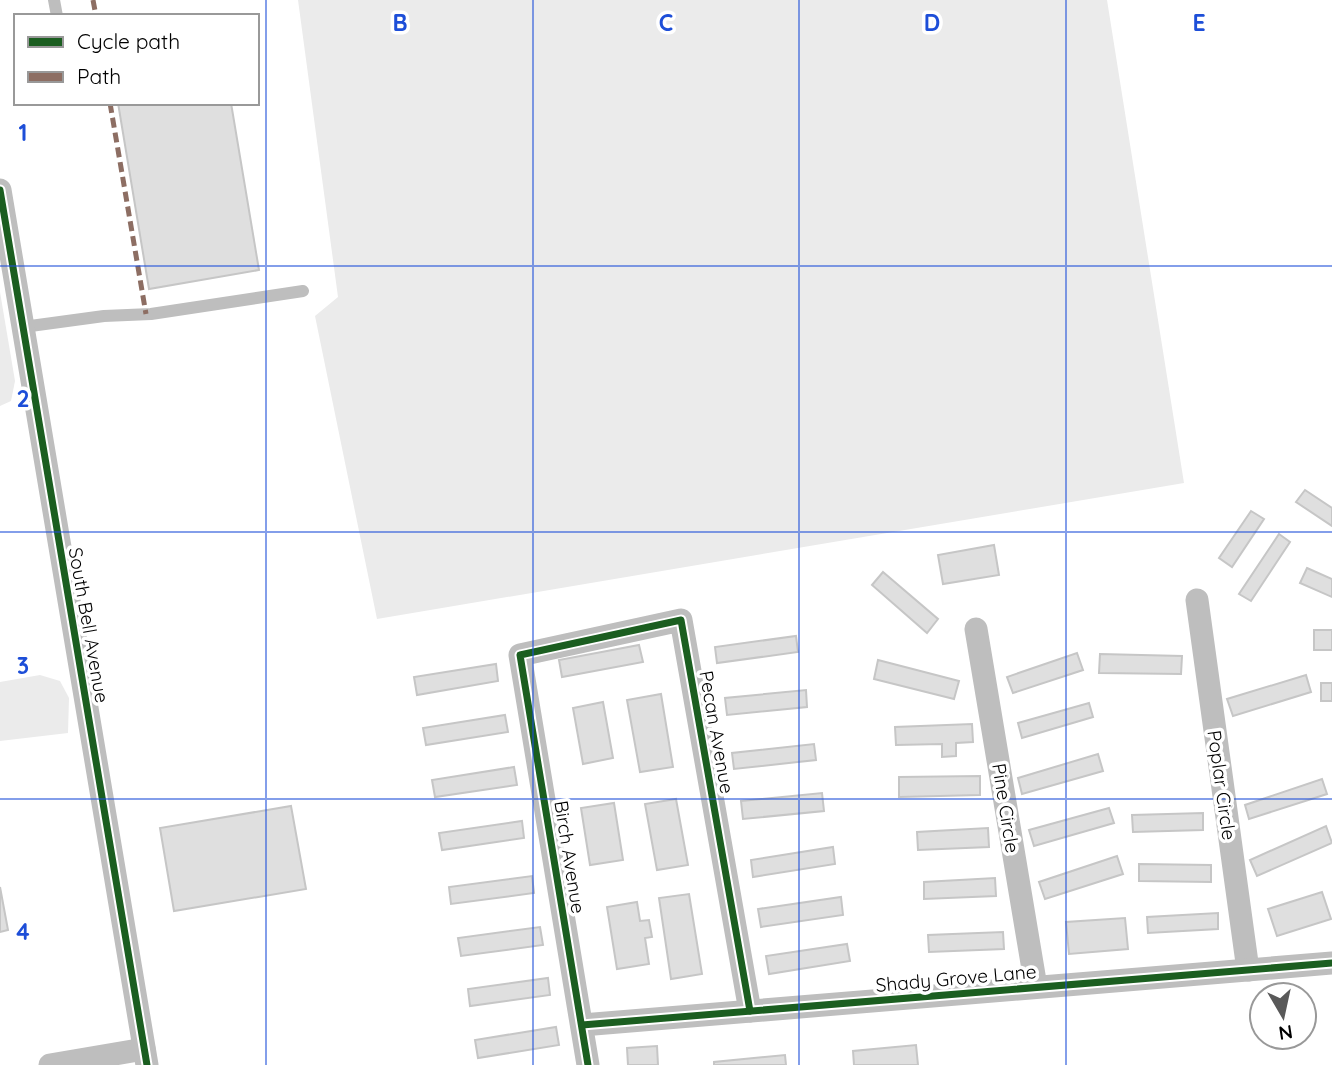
<svg xmlns="http://www.w3.org/2000/svg" width="1332" height="1065" font-family="Quicksand,sans-serif">
	<style>
		.green { fill: #ebebeb }
		.building { fill: #dfdfdf; stroke: #c6c6c6; stroke-width: 2 }
		.lines { fill: none; stroke-linecap: round; stroke-linejoin: round }
		.service { stroke: #bebebe; stroke-width: 12 }
		.minor { stroke: #bebebe; stroke-width: 23 }
		.quiet { stroke: #8d6e63; stroke-width: 5; stroke-dasharray: 10 5; stroke-linecap: butt }
		.cycleway-casing { stroke: #fff; stroke-width: 11 }
		.cycleway { stroke: #1b5e20; stroke-width: 7 }
		.grid { fill: none; stroke: #1d4ed8; stroke-width: 2; stroke-opacity: 0.55 }
		.labels { text-anchor: middle; stroke-width: 7; stroke-linejoin: round; paint-order: stroke }
		.street-label { font-size: 19px; fill: #000; stroke: #fff }
		.grid-label { font-size: 23px; text-anchor: middle; font-weight: bold; fill: #1d4ed8; stroke: #fff; stroke-width: 7; stroke-linejoin: round; paint-order: stroke }
	</style>
	<rect width="100%" height="100%" fill="#fff"/>
	<!-- green -->
	<g class="green">
		<path d="M298 0H1107L1184 483 377 619 315 316 338 297Z"/>
		<path d="M0 292 15 381 11 401 0 406Z"/>
		<path d="M40 675 60 681 69 698 68 733 0 741V682Z"/>
	</g>
	<!-- building -->
	<g class="building">
		<path d="M118 103H231L259 270 149 289Z"/>
		<path d="M1305 490 1332 508V526L1296 502Z"/>
		<path d="M1251 511 1264 519 1232 567 1219 558Z"/>
		<path d="M1279 534 1290 542 1251 601 1239 594Z"/>
		<path d="M994 545 999 575 943 584 938 555Z"/>
		<path d="M1307 568 1332 579V597L1300 583Z"/>
		<path d="M883 572 938 619 927 633 872 585Z"/>
		<rect x="1314" y="630" width="18" height="20"/>
		<path d="M796 636 798 652 717 663 715 647Z"/>
		<path d="M639 645 643 662 562 677 559 660Z"/>
		<path d="M1077 653 1083 670 1013 693 1007 677Z"/>
		<path d="M1100 654 1182 656 1181 674 1099 673Z"/>
		<path d="M878 660 959 681 954 699 874 679Z"/>
		<path d="M496 664 498 681 417 695 414 677Z"/>
		<path d="M1306 675 1311 692 1233 716 1227 699Z"/>
		<rect x="1321" y="683" width="11" height="18"/>
		<path d="M806 690 807 707 727 715 725 698Z"/>
		<path d="M661 694 673 767 640 772 627 700Z"/>
		<path d="M603 702 613 758 583 764 573 708Z"/>
		<path d="M1089 703 1093 717 1022 738 1018 723Z"/>
		<path d="M505 715 508 732 426 745 423 728Z"/>
		<path d="M972 724 973 742 956 743V756L942 757V744L896 745 895 727Z"/>
		<path d="M814 744 816 760 734 769 732 753Z"/>
		<path d="M1098 754 1103 771 1022 794 1018 778Z"/>
		<path d="M514 767 517 785 435 797 432 780Z"/>
		<path d="M980 776V795L899 797V777Z"/>
		<path d="M1322 779 1327 794 1249 819 1245 805Z"/>
		<path d="M822 793 824 811 743 819 741 801Z"/>
		<path d="M676 799 688 865 657 870 645 804Z"/>
		<path d="M614 803 623 860 590 865 581 808Z"/>
		<path d="M291 806 306 889 174 911 160 828Z"/>
		<path d="M1109 808 1114 823 1034 846 1029 830Z"/>
		<path d="M1203 813V830L1133 832 1132 815Z"/>
		<path d="M522 821 524 838 442 850 439 833Z"/>
		<path d="M1326 826 1332 843 1257 876 1250 860Z"/>
		<path d="M988 828 989 847 918 850 917 832Z"/>
		<path d="M833 847 835 864 753 877 751 860Z"/>
		<path d="M1117 856 1123 874 1045 899 1039 882Z"/>
		<path d="M1139 864 1211 865V882L1139 881Z"/>
		<path d="M532 876 534 893 451 904 449 887Z"/>
		<path d="M995 878 996 896 924 899V882Z"/>
		<path d="M0 887 8 930 0 932Z"/>
		<path d="M1322 892 1331 919 1277 936 1268 909Z"/>
		<path d="M689 894 702 974 671 979 659 898Z"/>
		<path d="M841 897 843 915 761 927 758 909Z"/>
		<path d="M637 902 640 921 649 920 652 937 645 938 649 964 617 969 607 907Z"/>
		<path d="M1218 913V929L1148 933 1147 917Z"/>
		<path d="M1125 918 1128 949 1069 954 1066 922Z"/>
		<path d="M540 927 543 945 461 956 458 938Z"/>
		<path d="M1003 932 1004 949 929 952 928 935Z"/>
		<path d="M847 944 850 961 769 974 766 956Z"/>
		<path d="M548 978 550 995 470 1006 468 989Z"/>
		<path d="M556 1027 559 1045 478 1058 475 1040Z"/>
		<path d="M916 1045 918 1065H854L853 1051Z"/>
		<path d="M657 1046 658 1065H628L627 1048Z"/>
		<path d="M785 1055 786 1065H714V1062Z"/>
	</g>
	<g class="lines">
		<!-- service -->
		<g class="service">
			<path d="M54 0 57 16"/>
			<path d="M23 327 104 316 151 314 303 291"/>
		</g>
		<!-- minor -->
		<g class="minor">
			<path d="M0 190 147 1065"/>
			<path d="M1197 600 1248 970"/>
			<path d="M976 629 1036 987"/>
			<path d="M582 1025 1332 963"/>
			<path d="M50 1065 144 1049"/>
			<path d="M588 1065 520 655 681 620 750 1011"/>
		</g>
		<!-- quiet -->
		<g class="quiet">
			<path d="M93 0 96 16"/>
			<path d="M110 103 146 314"/>
		</g>
		<!-- cycleway casing -->
		<g class="cycleway-casing">
			<g id="cycleway">
				<path d="M0 190 147 1065"/>
				<path d="M582 1025 1332 963"/>
				<path d="M588 1065 520 655 681 620 750 1011"/>
			</g>
		</g>
		<!-- cycleway -->
		<use href="#cycleway" class="cycleway"/>
	</g>
	<!-- grid -->
	<path class="grid" d="M266 0V1065M533 0V1065M799 0V1065M1066 0V1065M0 266H1332M0 532H1332M0 799H1332"/>
	<g class="labels">
		<!-- street labels -->
		<g class="street-label">
			<text transform="translate(89 625) rotate(80)" y="7">South Bell Avenue</text>
			<text transform="translate(717 732) rotate(80)" y="7">Pecan Avenue</text>
			<text transform="translate(1222 785) rotate(82)" y="7">Poplar Circle</text>
			<text transform="translate(1006 808) rotate(81)" y="7">Pine Circle</text>
			<text transform="translate(570 857) rotate(81)" y="7">Birch Avenue</text>
			<text transform="translate(956 978) rotate(-5)" y="7">Shady Grove Lane</text>
		</g>
	</g>
	<g class="grid-label">
		<text x="400" y="31">B</text>
		<text x="666" y="31">C</text>
		<text x="932" y="31">D</text>
		<text x="1199" y="31">E</text>
		<text x="23" y="141">1</text>
		<text x="23" y="407">2</text>
		<text x="23" y="674">3</text>
		<text x="23" y="940">4</text>
	</g>
	<!-- legend -->
	<rect x="14" y="14" width="245" height="91" fill="#ffffff" stroke="#999999" stroke-width="2"/>
	<rect x="28" y="37" width="35" height="10" fill="#1b5e20" stroke="#999999" stroke-width="2"/>
	<text x="77" y="49" font-size="21" fill="#000000">Cycle path</text>
	<rect x="28" y="72" width="35" height="10" fill="#8d6e63" stroke="#999999" stroke-width="2"/>
	<text x="77" y="84" font-size="21" fill="#000000">Path</text>
	<!-- north arrow -->
	<g transform="translate(1283 1016) rotate(171)"><circle r="33" fill="#ffffff" stroke="#999999" stroke-width="2"/>
	<path d="M0-5L12 26L0 18L-12 26Z" fill="#595959"/>
	<text y="-10" font-size="19" font-weight="bold" text-anchor="middle" fill="#000000">N</text>
	</g>
</svg>
